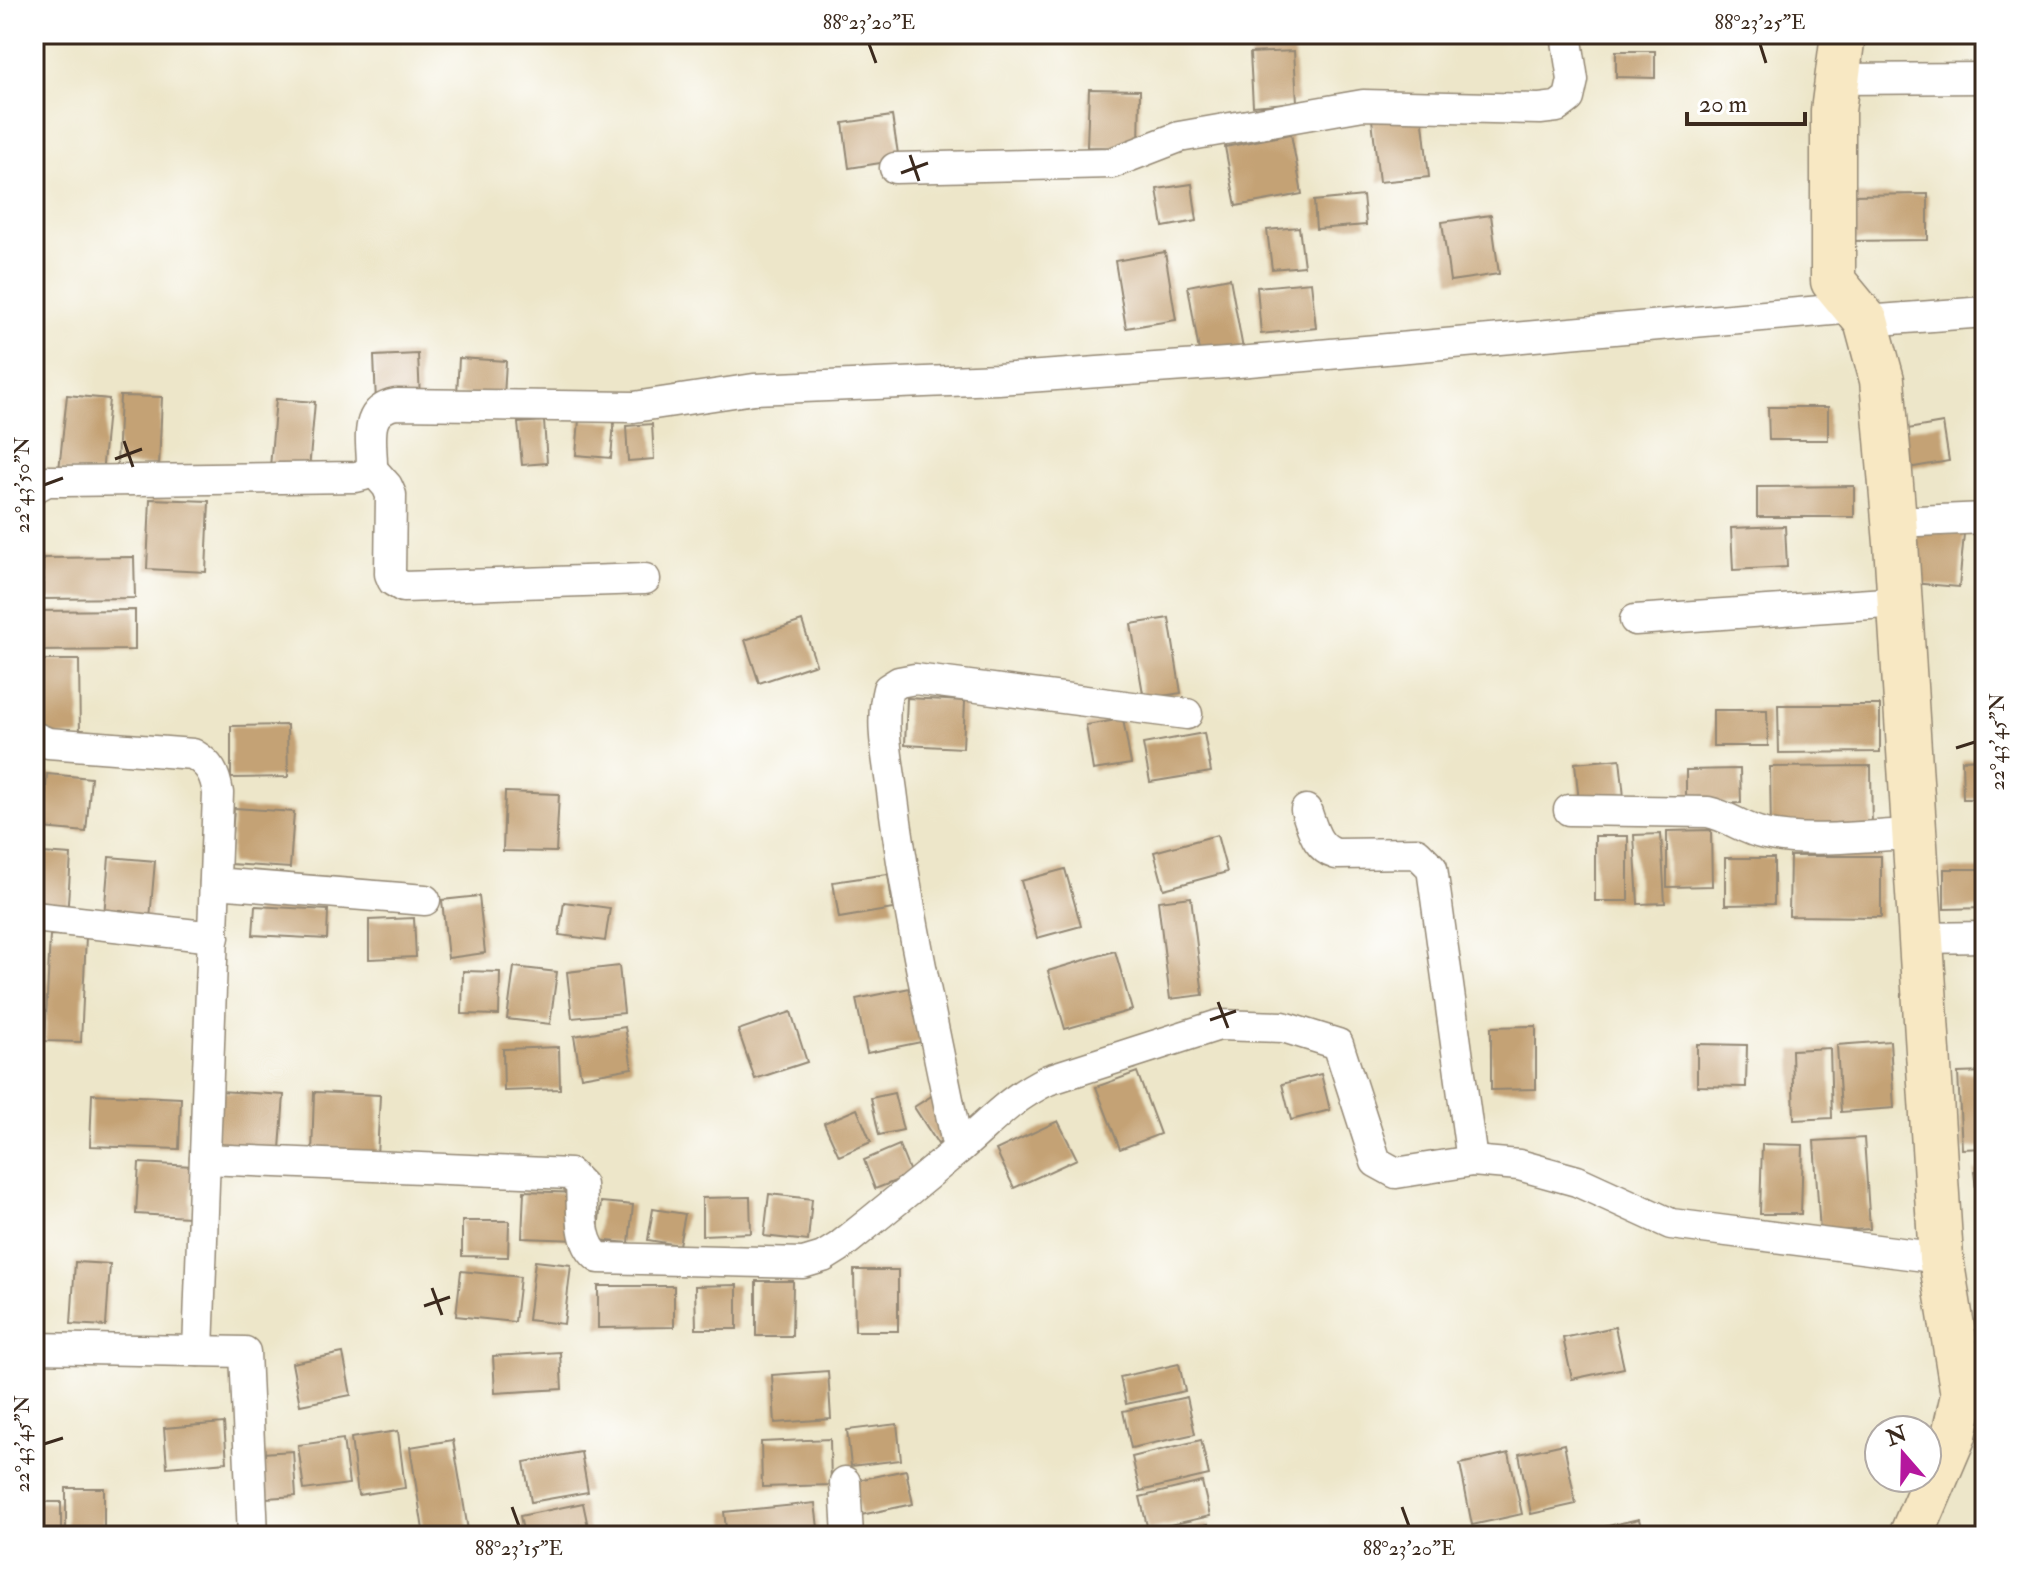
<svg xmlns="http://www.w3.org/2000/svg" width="2019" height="1570" font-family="'IM FELL Double Pica',serif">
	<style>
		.building { fill: #c4a274 }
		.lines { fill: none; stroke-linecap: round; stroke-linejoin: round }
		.street-casing { stroke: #948874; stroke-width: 33 }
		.secondary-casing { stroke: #948874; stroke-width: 47 }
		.street { stroke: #fff; stroke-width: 30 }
		.secondary { stroke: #f8e8c3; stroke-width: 44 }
		.ticks { fill: none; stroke: #3b2a1e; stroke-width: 3 }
		.neatline { fill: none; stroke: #3b2a1e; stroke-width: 3 }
		.ticks-label { font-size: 20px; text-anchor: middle; fill: #3b2a1e }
	</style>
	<rect width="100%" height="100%" fill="#fff"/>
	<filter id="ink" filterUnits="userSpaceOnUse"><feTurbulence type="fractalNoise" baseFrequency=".0125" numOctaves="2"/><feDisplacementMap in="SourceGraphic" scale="16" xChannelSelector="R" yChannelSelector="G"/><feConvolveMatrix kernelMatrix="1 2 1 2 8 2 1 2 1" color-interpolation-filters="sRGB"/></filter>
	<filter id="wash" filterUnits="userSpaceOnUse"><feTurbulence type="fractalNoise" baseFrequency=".006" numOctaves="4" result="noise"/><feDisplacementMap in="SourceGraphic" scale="32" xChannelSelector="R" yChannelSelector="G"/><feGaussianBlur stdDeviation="1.8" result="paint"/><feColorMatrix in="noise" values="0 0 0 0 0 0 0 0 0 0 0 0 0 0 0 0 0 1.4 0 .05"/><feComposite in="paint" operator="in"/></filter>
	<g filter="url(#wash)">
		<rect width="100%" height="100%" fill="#ede6c9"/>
		<g id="blocks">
			<!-- building -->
			<g class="building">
				<path d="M1485 34H1552L1553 37 1486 43Z"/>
				<path d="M1294 51 1297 102 1253 106 1250 53Z"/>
				<path d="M1616 51H1655V78L1616 77Z"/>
				<path d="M1089 89 1140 90 1139 148 1087 147Z"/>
				<path d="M1422 114 1429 177 1379 182 1372 119Z"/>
				<path d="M892 116 899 160 849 168 843 123Z"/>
				<path d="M1291 134 1302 194 1236 206 1225 147Z"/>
				<path d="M1192 184 1197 221 1163 227 1157 189Z"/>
				<path d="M1928 194V240L1846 241V195Z"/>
				<path d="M1363 196 1366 225 1316 229 1314 201Z"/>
				<path d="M1491 215 1499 274 1450 281 1442 222Z"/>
				<path d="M1299 227 1304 266 1272 269 1267 230Z"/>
				<path d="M1165 252 1176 320 1126 328 1115 261Z"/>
				<path d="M1230 278 1243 349 1200 357 1188 286Z"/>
				<path d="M1311 282 1316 328 1261 334 1257 287Z"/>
				<path d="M418 354 420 399 376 402 374 356Z"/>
				<path d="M459 358 506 361 504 397 457 394Z"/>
				<path d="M67 395 109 399 102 474 59 470Z"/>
				<path d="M120 396 162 397 159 466 117 465Z"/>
				<path d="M276 399 315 402 309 470 270 467Z"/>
				<path d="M1768 407H1828V440H1769Z"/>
				<path d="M579 420 614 422 611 458 576 455Z"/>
				<path d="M544 421 547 463 522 465 518 423Z"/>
				<path d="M1943 423 1949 461 1902 469 1896 431Z"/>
				<path d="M652 424 654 459 628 461 626 426Z"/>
				<path d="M1854 486V517H1757V487Z"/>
				<path d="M150 499 209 501 206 572 147 569Z"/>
				<path d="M1785 526 1787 567 1733 570 1731 528Z"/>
				<path d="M1915 530 1964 534 1959 587 1912 583Z"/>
				<path d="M134 557 135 598 43 599V558Z"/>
				<path d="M135 610V650L34 651V611Z"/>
				<path d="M1169 618 1181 693 1144 699 1131 624Z"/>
				<path d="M802 621 816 664 759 683 745 640Z"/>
				<path d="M34 660H79L80 736H34Z"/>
				<path d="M907 698 965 701 963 748 905 745Z"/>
				<path d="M1778 705H1880V752L1779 753Z"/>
				<path d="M1713 710H1767L1768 746H1713Z"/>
				<path d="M1123 719 1131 764 1093 770 1086 725Z"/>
				<path d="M287 725 288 777 231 778V726Z"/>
				<path d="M1204 733 1211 772 1150 782 1143 744Z"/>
				<path d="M1620 759 1624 797 1579 802 1575 763Z"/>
				<path d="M1985 759V799H1963L1962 760Z"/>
				<path d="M1871 766 1872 831 1771 832 1770 767Z"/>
				<path d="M1740 769 1741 803 1686 804V770Z"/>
				<path d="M47 774 91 778 86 832 43 828Z"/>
				<path d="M505 792 559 794 556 852 503 851Z"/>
				<path d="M234 808 294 812 290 868 230 864Z"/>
				<path d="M1711 830 1712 886 1667 887V831Z"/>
				<path d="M1661 834 1665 903 1638 904 1634 835Z"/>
				<path d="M1217 835 1227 872 1164 889 1154 852Z"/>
				<rect x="1595" y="836" width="33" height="65"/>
				<path d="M42 853 71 855 67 919 37 917Z"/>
				<path d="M1790 856H1881V917L1789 916Z"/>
				<path d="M109 857 155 861 150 919 104 916Z"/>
				<path d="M1725 858H1774V904L1725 905Z"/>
				<path d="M1065 869 1081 926 1037 938 1021 881Z"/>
				<path d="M1944 869H1985V908L1944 909Z"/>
				<path d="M888 874 893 909 839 918 833 882Z"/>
				<path d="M479 896 485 953 448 958 442 900Z"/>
				<path d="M1191 897 1203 995 1170 999 1158 901Z"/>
				<path d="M564 902 610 908 605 941 559 935Z"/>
				<path d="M255 906 328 910 327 939 253 935Z"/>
				<path d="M414 918 416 957 369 959V920Z"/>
				<path d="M34 930 42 931 36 996H34Z"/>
				<path d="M50 935 86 936 81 1042 45 1041Z"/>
				<path d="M1115 951 1132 1010 1065 1029 1048 971Z"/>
				<path d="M619 966 624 1013 572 1018 567 972Z"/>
				<path d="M514 967 557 972 550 1024 507 1019Z"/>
				<path d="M463 971 500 972 499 1015 462 1014Z"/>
				<path d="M910 988 921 1042 867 1053 856 999Z"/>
				<path d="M791 1012 807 1062 755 1079 738 1030Z"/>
				<path d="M1536 1026V1089L1491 1090V1027Z"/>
				<path d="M625 1027 632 1068 581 1077 574 1036Z"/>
				<path d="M1890 1041 1894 1108 1841 1112 1837 1045Z"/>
				<path d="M1697 1044 1747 1045 1746 1087 1697 1086Z"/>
				<path d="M559 1047 560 1089 504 1091 503 1049Z"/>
				<path d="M1830 1048 1832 1118 1794 1120 1792 1050Z"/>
				<path d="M1137 1072 1160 1134 1120 1149 1096 1087Z"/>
				<path d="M1985 1072V1148L1962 1149 1958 1073Z"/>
				<path d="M1321 1074 1330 1110 1291 1120 1282 1084Z"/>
				<path d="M219 1091 284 1095 280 1149 216 1145Z"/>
				<path d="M314 1092 380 1095 377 1157 312 1155Z"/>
				<path d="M938 1092 961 1129 938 1144 914 1107Z"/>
				<path d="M894 1093 903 1130 879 1135 871 1098Z"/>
				<path d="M92 1094 181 1098 179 1149 90 1146Z"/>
				<path d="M857 1109 871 1142 839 1156 824 1123Z"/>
				<path d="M1058 1121 1077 1159 1014 1188 996 1150Z"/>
				<path d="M1864 1138 1870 1229 1820 1232 1814 1141Z"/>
				<path d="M1762 1144 1803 1145 1801 1214H1760Z"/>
				<path d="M899 1145 911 1175 875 1189 864 1160Z"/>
				<path d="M139 1163 192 1166 189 1217 136 1214Z"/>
				<path d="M1985 1170V1228L1980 1229 1974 1171Z"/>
				<path d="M524 1191 580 1193 579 1240 522 1238Z"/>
				<path d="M769 1194 812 1199 808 1241 764 1236Z"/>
				<path d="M750 1197 751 1233 702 1235V1198Z"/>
				<path d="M601 1202 633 1205 629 1243 597 1240Z"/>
				<path d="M653 1209 685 1214 679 1245 648 1240Z"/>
				<path d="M462 1221H509L508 1257 462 1256Z"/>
				<path d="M535 1261 571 1265 564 1324 528 1320Z"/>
				<path d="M75 1262 110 1264 106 1326 71 1324Z"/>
				<path d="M854 1270H898V1331H855Z"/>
				<path d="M461 1271 520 1277 515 1322 456 1316Z"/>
				<path d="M756 1281H793L792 1336H756Z"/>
				<path d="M737 1285V1329H696L695 1286Z"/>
				<path d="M598 1286H674V1327L598 1328Z"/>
				<path d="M1615 1327 1624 1368 1572 1379 1563 1338Z"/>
				<path d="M560 1352 562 1389 495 1393 493 1356Z"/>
				<path d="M343 1353 351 1395 300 1405 292 1363Z"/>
				<path d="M1179 1364 1185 1391 1126 1404 1120 1377Z"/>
				<path d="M828 1371 831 1419 775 1423 772 1375Z"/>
				<path d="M1187 1397 1195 1434 1131 1448 1123 1411Z"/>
				<path d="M224 1423 227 1462 167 1467 164 1428Z"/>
				<path d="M897 1424 901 1460 851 1466 847 1430Z"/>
				<path d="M398 1431 405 1488 358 1495 351 1438Z"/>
				<path d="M343 1439 349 1484 304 1490 298 1445Z"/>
				<path d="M830 1439 831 1485 762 1487 761 1442Z"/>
				<path d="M453 1440 469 1536H424L410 1447Z"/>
				<path d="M1201 1440 1209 1475 1140 1491 1132 1457Z"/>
				<path d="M1564 1444 1576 1504 1531 1514 1519 1454Z"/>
				<path d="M293 1451 296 1496 266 1498 262 1453Z"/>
				<path d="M581 1452 588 1492 531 1502 524 1462Z"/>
				<path d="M1509 1453 1522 1514 1472 1525 1460 1464Z"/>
				<path d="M906 1470 913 1504 861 1515 853 1481Z"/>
				<path d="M1202 1482 1210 1516 1148 1530 1140 1497Z"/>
				<rect x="66" y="1488" width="38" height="48"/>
				<rect x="34" y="1502" width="27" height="34"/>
				<path d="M583 1503 590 1536H524L520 1516Z"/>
				<path d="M815 1503 819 1536H727L724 1512Z"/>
				<path d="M1639 1519 1643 1536H1597L1595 1529Z"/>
				<path d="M1208 1524 1210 1536H1163V1535Z"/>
			</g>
		</g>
	</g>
	<g filter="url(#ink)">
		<use href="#blocks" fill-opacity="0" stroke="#948874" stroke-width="2"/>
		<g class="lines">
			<!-- street casing -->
			<g class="street-casing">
				<g id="street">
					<path d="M1837 79 1985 78"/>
					<path d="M895 168 1112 163 1179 137 1363 105 1540 109 1557 107 1569 98 1573 80 1566 34"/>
					<path d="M1866 321 1985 312"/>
					<path d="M371 468 387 486 391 495 390 574 393 581 403 587 645 579"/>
					<path d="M34 488 47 481H64L356 477 364 475 372 466C372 440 363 410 396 404L634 407 754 389 998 379 1227 363 1855 308"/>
					<path d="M1895 522 1985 518"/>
					<path d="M1635 620 1900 602"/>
					<path d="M34 737 48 743 193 754C210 764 215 774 218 793L198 1351"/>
					<path d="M1306 810C1313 829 1316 848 1336 854L1417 853 1432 868 1472 1161"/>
					<path d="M1569 810 1708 812C1729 816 1744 830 1765 834 1808 844 1870 835 1914 834"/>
					<path d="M215 883 425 900"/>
					<path d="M34 917 214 937"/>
					<path d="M1921 938 1985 937"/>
					<path d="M958 1149C935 1033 908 917 893 799 889 764 879 724 888 689L899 682 915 679 1187 714"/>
					<path d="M205 1159 570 1174 581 1185C583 1209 578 1243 599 1258L803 1263 823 1257 839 1247C878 1216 917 1184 955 1152 989 1124 1007 1100 1048 1080L1219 1025 1283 1027 1338 1044 1376 1162 1396 1173 1472 1161 1519 1165 1577 1181 1671 1224 1941 1258"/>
					<path d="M34 1348 245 1352 253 1536"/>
					<path d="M845 1482 848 1536"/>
				</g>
			</g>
			<!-- secondary casing -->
			<g class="secondary-casing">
				<path id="secondary" d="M1843 34 1833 111V281L1866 321 1882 380 1896 543 1941 1258 1963 1395 1954 1435 1911 1536"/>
			</g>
			<!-- street -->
			<use href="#street" class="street"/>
			<!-- secondary -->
			<use href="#secondary" class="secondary"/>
		</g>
	</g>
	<!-- ticks -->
	<path class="ticks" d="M869 44 876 63M1760 44 1766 63M910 155 919 181M901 173 928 163M124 441 133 467M115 459 142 449M44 485 63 478M1956 748 1975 742M1218 1002 1228 1028M1210 1020 1236 1011M432 1288 442 1315M424 1306 450 1297M44 1444 63 1438M512 1507 519 1526M1402 1507 1409 1526"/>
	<!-- margin -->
	<rect width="2019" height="1570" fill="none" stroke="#fff" stroke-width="88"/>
	<!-- north arrow -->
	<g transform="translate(1903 1454) rotate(340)"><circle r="38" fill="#ffffff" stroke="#b1aaa5" stroke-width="2"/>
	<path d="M0-6L14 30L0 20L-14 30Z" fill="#b5179e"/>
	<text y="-12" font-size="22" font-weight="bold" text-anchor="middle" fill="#3b2a1e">N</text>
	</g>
	<!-- scale -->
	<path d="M1687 112v12h118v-12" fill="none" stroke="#3b2a1e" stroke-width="4"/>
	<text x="1699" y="112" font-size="24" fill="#3b2a1e" stroke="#ffffff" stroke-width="6" paint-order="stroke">20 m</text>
	<rect x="44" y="44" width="1931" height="1482" class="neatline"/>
	<g class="ticks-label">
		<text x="869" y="29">88°23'20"E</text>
		<text x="1760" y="29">88°23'25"E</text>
		<text transform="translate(22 485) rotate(-90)" y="7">22°43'50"N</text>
		<text transform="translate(1997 742) rotate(-90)" y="7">22°43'45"N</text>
		<text transform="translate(22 1444) rotate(-90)" y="7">22°43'45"N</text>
		<text x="519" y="1555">88°23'15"E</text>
		<text x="1409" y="1555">88°23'20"E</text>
	</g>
</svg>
